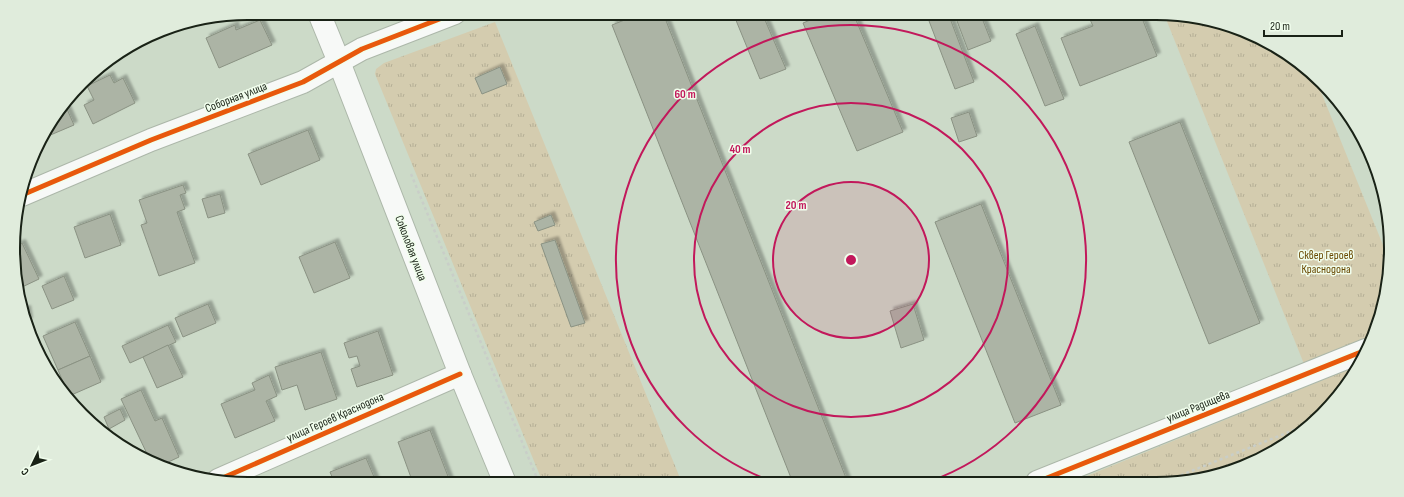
<svg xmlns="http://www.w3.org/2000/svg" width="1404" height="497" font-family="'Sofia Sans Condensed',sans-serif">
	<style>
		.grass { fill: url(#grass-tufts) }
		.building { fill: #acb4a5; stroke: #8a9283; filter: url(#shadow) }
		.lines { fill: none; stroke-linecap: round; stroke-linejoin: round }
		.minor-casing { stroke: #acb7a9; stroke-width: 24 }
		.tertiary-casing { stroke: #acb7a9; stroke-width: 24 }
		.primary-casing { stroke: #acb7a9; stroke-width: 24 }
		.path { stroke: #c9cec8; stroke-width: 2.5; stroke-dasharray: 3 3; stroke-linecap: butt }
		.minor { stroke: #f7f9f7; stroke-width: 22 }
		.tertiary { stroke: #f7f9f7; stroke-width: 22 }
		.primary { stroke: #f7f9f7; stroke-width: 22 }
		.cycleway-casing { stroke: #f1feed; stroke-width: 8 }
		.cycleway { stroke: #e8590c; stroke-width: 5 }
		.ring { fill: none; stroke: #c2185b; stroke-width: 2 }
		.labels { text-anchor: middle; stroke-width: 3; stroke-linejoin: round; paint-order: stroke }
		.street-label { font-size: 12px; fill: #192216; stroke: #f1feed }
		.park-label { font-size: 12px; fill: #684800; stroke: #f1feed }
		.rim { fill: none; stroke: #192216; stroke-width: 2 }
		.centre { fill: #c2185b; stroke: #f1feed; stroke-width: 2 }
		.ring-label { font-size: 12px; text-anchor: middle; font-weight: bold; fill: #c2185b; stroke: #f1feed; stroke-width: 3; stroke-linejoin: round; paint-order: stroke }
	</style>
	<defs>
		<pattern id="grass-tufts" width="24" height="20" patternUnits="userSpaceOnUse"><rect width="24" height="20" fill="#d4ccaf"/><path d="M3 7l-1-3M5 7V3M7 7l1-3M15 17l-1-3M17 17v-4M19 17l1-3" fill="none" stroke="#b5af96"/></pattern>
		<filter id="shadow"><feDropShadow dx="3.5" dy="-3.5" stdDeviation="1" flood-color="#0004"/></filter>
	</defs>
	<rect width="100%" height="100%" fill="#ccdac8"/>
	<!-- grass -->
	<g class="grass">
		<path d="M1164 14 1216 21 1299 62 1317 82 1387 255 1383 309 1371 339 1304 364Z"/>
		<path d="M495 22 682 483H543L375 74 376 69 384 63Z"/>
		<path d="M1360 365 1311 425 1259 460 1186 482H1072Z"/>
	</g>
	<!-- building -->
	<g class="building">
		<path d="M642 13H663L848 483H793L612 25Z"/>
		<path d="M733 13H762L786 69 760 79Z"/>
		<path d="M827 13H853L903 132 857 151 803 23Z"/>
		<path d="M926 13H948L974 82 955 89Z"/>
		<path d="M954 13H980L991 41 968 50Z"/>
		<path d="M1087 13H1140L1157 56 1080 86 1061 38 1093 26Z"/>
		<path d="M260 20 272 45 219 68 206 38 235 25 236 30Z"/>
		<path d="M1035 26 1064 99 1045 106 1016 34Z"/>
		<path d="M500 67 507 84 482 94 475 78Z"/>
		<path d="M110 75 114 83 123 78 135 103 93 124 84 105 94 100 87 86Z"/>
		<path d="M67 109 74 125 41 139 64 110Z"/>
		<path d="M969 112 977 136 959 142 951 118Z"/>
		<path d="M1180 122 1260 323 1209 344 1129 142Z"/>
		<path d="M308 130 320 160 261 185 248 154Z"/>
		<path d="M183 185 186 193 180 195 185 209 177 212 195 263 159 276 141 225 147 223 139 200Z"/>
		<path d="M220 194 225 213 208 218 202 199Z"/>
		<path d="M981 204 1061 405 1015 423 935 222Z"/>
		<path d="M110 214 121 245 85 258 74 227Z"/>
		<path d="M551 215 555 225 538 231 534 222Z"/>
		<path d="M555 240 585 323 571 327 541 244Z"/>
		<path d="M335 242 350 278 314 293 299 257Z"/>
		<path d="M22 243 39 279 20 288 17 245Z"/>
		<path d="M64 276 74 300 52 309 42 286Z"/>
		<path d="M208 304 216 323 183 337 175 318Z"/>
		<path d="M913 304 924 340 901 348 890 311Z"/>
		<path d="M27 309 29 321 27 322 22 310Z"/>
		<path d="M75 322 90 356 58 370 43 336Z"/>
		<path d="M168 325 176 342 130 363 122 346Z"/>
		<path d="M378 331 393 375 357 387 351 369 360 366 357 356 349 358 344 343Z"/>
		<path d="M168 345 183 377 157 388 143 357Z"/>
		<path d="M321 352 337 399 305 410 297 385 282 390 275 367Z"/>
		<path d="M90 356 101 382 69 396 58 370Z"/>
		<path d="M269 375 277 396 266 401 275 421 235 438 221 404 255 390 252 383Z"/>
		<path d="M141 390 155 421 162 418 179 457 162 465 149 458 121 399Z"/>
		<path d="M120 409 125 420 109 429 104 417Z"/>
		<path d="M430 430 451 484H412L413 483 398 442Z"/>
		<path d="M366 458 377 484H335L330 472Z"/>
	</g>
	<g class="lines">
		<!-- minor casing -->
		<g class="minor-casing">
			<g id="minor">
				<path d="M22 195 151 140 303 82 362 49 455 13"/>
				<path d="M218 480 460 374"/>
			</g>
		</g>
		<!-- tertiary casing -->
		<g class="tertiary-casing">
			<path id="tertiary" d="M1037 482 1366 350"/>
		</g>
		<!-- primary casing -->
		<g class="primary-casing">
			<path id="primary" d="M319 13 339 62 460 374 505 483"/>
		</g>
		<!-- path -->
		<g class="path">
			<path d="M411 174 539 483"/>
			<path d="M1164 482 1314 422"/>
		</g>
		<!-- minor -->
		<use href="#minor" class="minor"/>
		<!-- tertiary -->
		<use href="#tertiary" class="tertiary"/>
		<!-- primary -->
		<use href="#primary" class="primary"/>
		<!-- cycleway casing -->
		<g class="cycleway-casing">
			<g id="cycleway">
				<path d="M22 195 151 140 303 82 362 49 455 13"/>
				<path d="M218 480 460 374"/>
				<path d="M1037 482 1366 350"/>
			</g>
		</g>
		<!-- cycleway -->
		<use href="#cycleway" class="cycleway"/>
	</g>
	<!-- distance rings -->
	<circle cx="851" cy="260" r="78" fill="#c2185b" fill-opacity=".12"/>
	<g class="ring">
		<circle cx="851" cy="260" r="78"/>
		<circle cx="851" cy="260" r="157"/>
		<path d="M774 482A235 235 0 1 1 928 482"/>
	</g>
	<g class="labels">
		<!-- street labels -->
		<g class="street-label">
			<text transform="translate(236 97) rotate(-21)" y="4">Соборная улица</text>
			<text transform="translate(411 248) rotate(69)" y="4">Соколовая улица</text>
			<text transform="translate(1198 406) rotate(-22)" y="4">улица Радищева</text>
			<text transform="translate(335 417) rotate(-24)" y="4">улица Героев Краснодона</text>
		</g>
		<!-- park labels -->
		<g class="park-label">
			<text x="1326" y="259">Сквер Героев<tspan x="1326" dy="14">Краснодона</tspan></text>
		</g>
	</g>
	<!-- crop -->
	<path d="M0 0H1404V497H0ZM248 20H1156A228 228 0 0 1 1384 248V249A228 228 0 0 1 1156 477H248A228 228 0 0 1 20 249V248A228 228 0 0 1 248 20Z" fill="#e0ecdc" fill-rule="evenodd"/>
	<path class="rim" d="M248 20H1156A228 228 0 0 1 1384 248V249A228 228 0 0 1 1156 477H248A228 228 0 0 1 20 249V248A228 228 0 0 1 248 20Z"/>
	<circle cx="851" cy="260" r="6" class="centre"/>
	<g class="ring-label">
		<text x="685" y="98">60 m</text>
		<text x="740" y="153">40 m</text>
		<text x="796" y="209">20 m</text>
	</g>
	<!-- north arrow -->
	<g transform="translate(32 465) rotate(227)" stroke="#f1feed" stroke-width="3" paint-order="stroke">
	<path d="M0-3L7 15L0 10L-7 15Z" fill="#192216"/>
	<text y="-6" font-size="11" font-weight="bold" text-anchor="middle" fill="#192216">С</text>
	</g>
	<!-- scale -->
	<path d="M1264 30v6h78v-6" fill="none" stroke="#192216" stroke-width="2"/>
	<text x="1270" y="30" font-size="12" fill="#192216" stroke="#f1feed" stroke-width="3" paint-order="stroke">20 m</text>
</svg>
